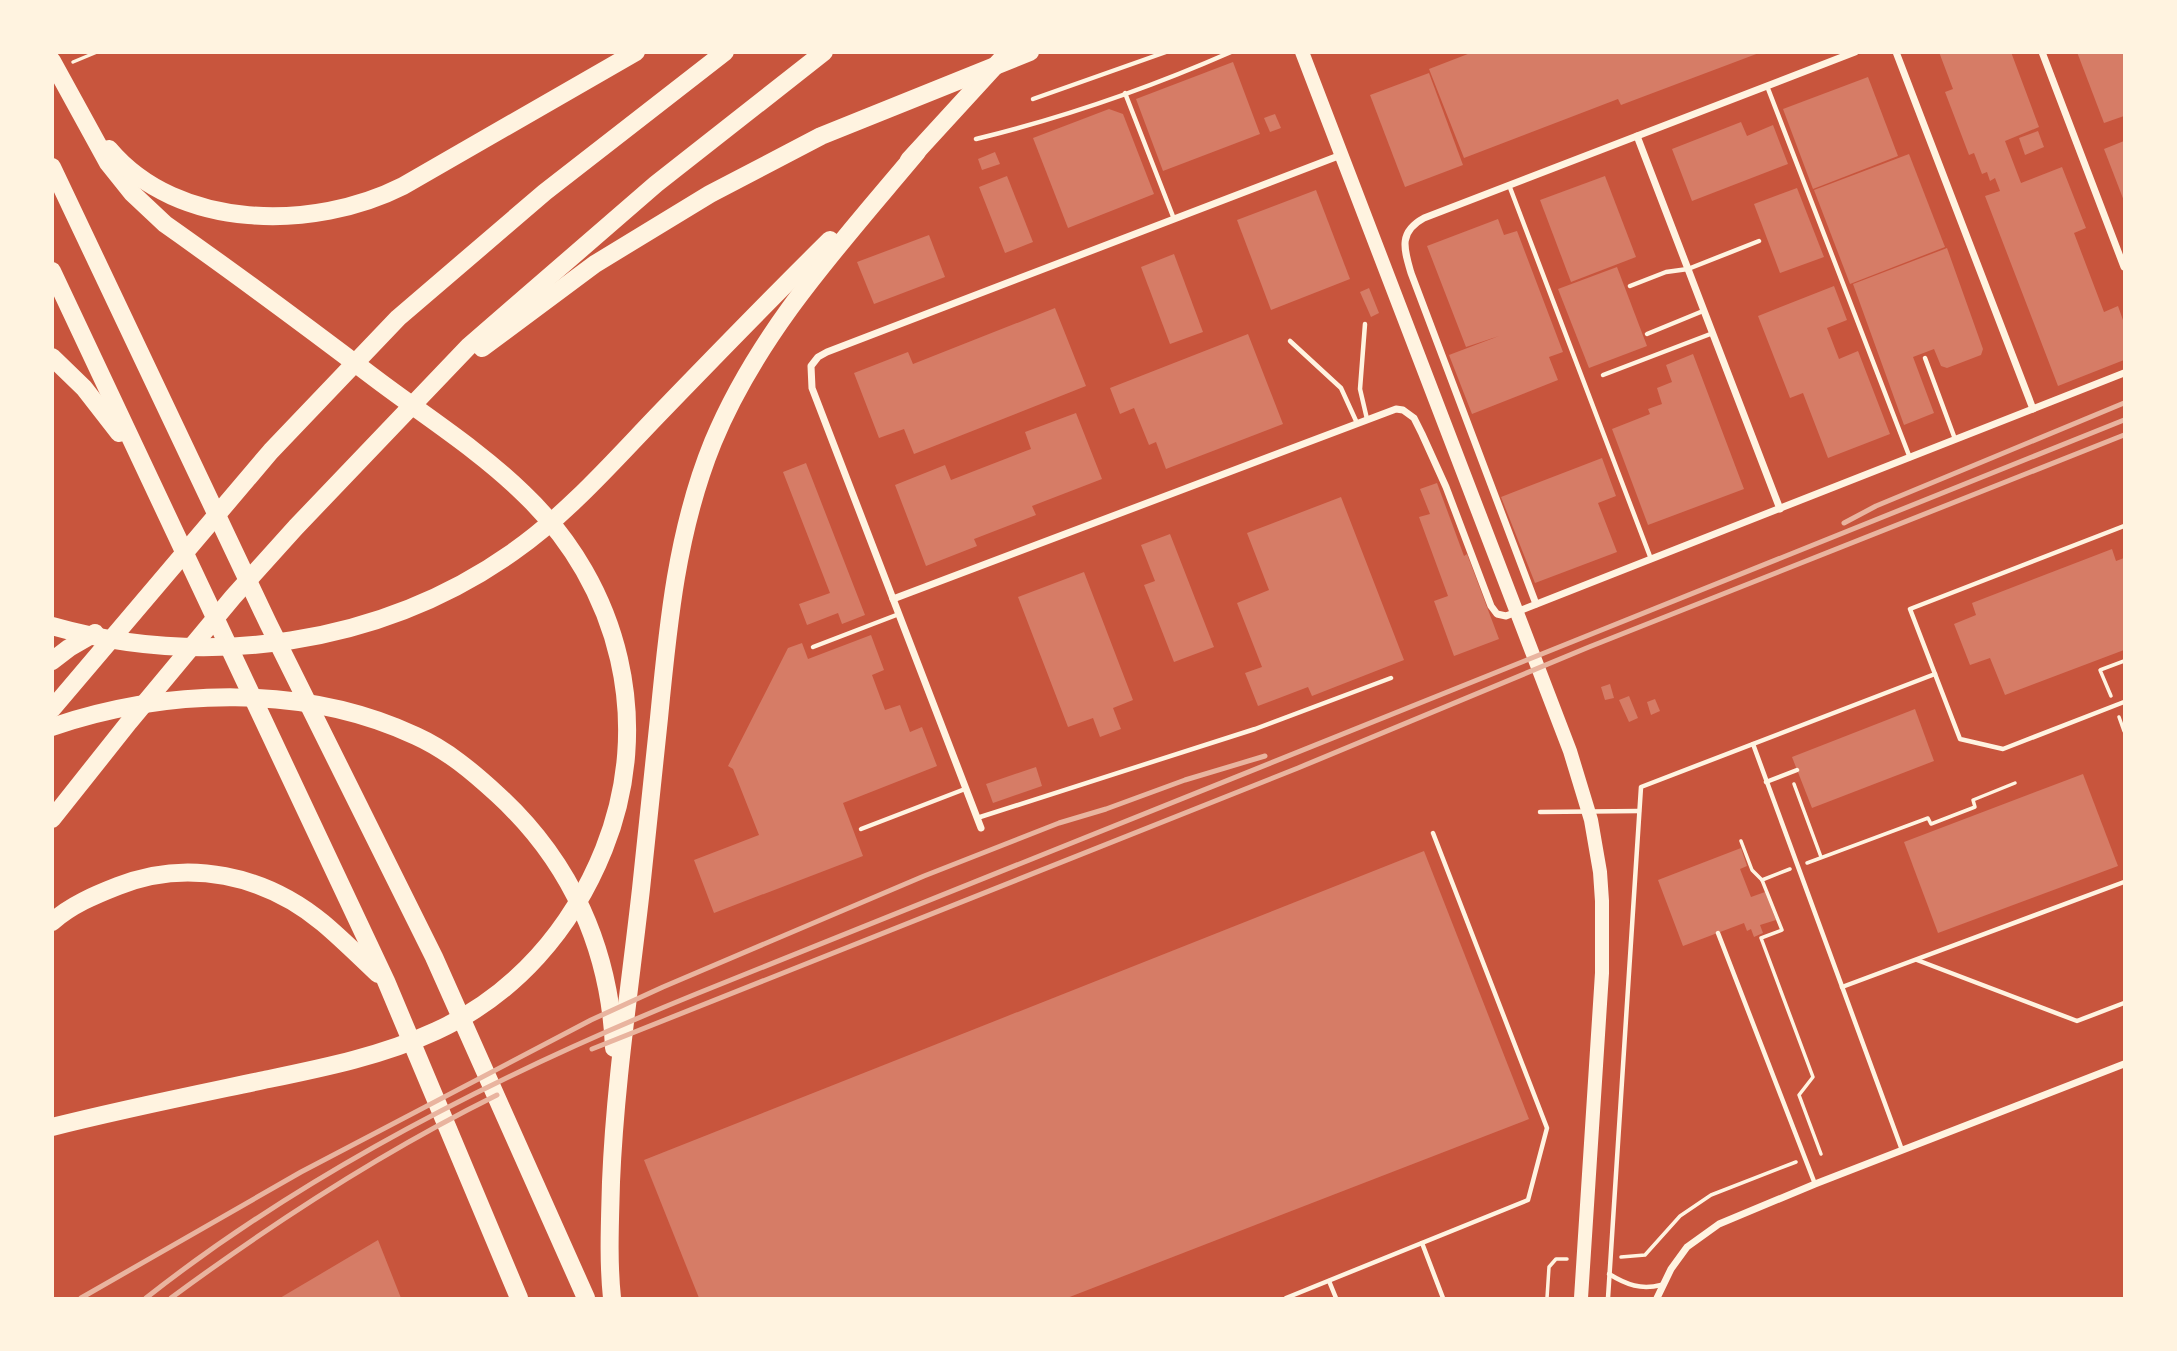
<svg xmlns="http://www.w3.org/2000/svg" width="2177" height="1351" font-family="Mulish,sans-serif">
	<style>
		.building { fill: #d67c66 }
		.lines { fill: none; stroke-linecap: round; stroke-linejoin: round }
		.path { stroke: #fff3e0; stroke-width: 3.5 }
		.service { stroke: #fff3e0; stroke-width: 4.5 }
		.minor { stroke: #fff3e0; stroke-width: 7 }
		.secondary { stroke: #fff3e0; stroke-width: 14 }
		.motorway { stroke: #fff3e0; stroke-width: 18 }
		.rail { stroke: #e9b49f; stroke-width: 5 }
	</style>
	<rect width="100%" height="100%" fill="#c8553d"/>
	<!-- building -->
	<g class="building">
		<path d="M1473 52H1759V53L1621 105 1618 99 1464 158 1429 69Z"/>
		<path d="M1939 52H2011L2039 127 2005 141 2021 183 2062 167 2086 228 2074 233 2104 312 2118 306 2124 323V360L2058 386 1985 196 2000 191 1995 178 1990 181 1987 172 1982 174 1974 153 1969 155 1945 92 1953 89Z"/>
		<path d="M2077 52H2124V116L2104 123Z"/>
		<path d="M1233 62 1260 134 1163 171 1136 99Z"/>
		<path d="M1429 73 1463 165 1405 187 1370 95Z"/>
		<path d="M1868 77 1898 156 1813 189 1783 109Z"/>
		<path d="M1109 109 1123 114 1154 194 1068 228 1033 138Z"/>
		<path d="M1275 114 1281 128 1270 132 1264 118Z"/>
		<path d="M1741 122 1747 136 1773 125 1788 164 1692 201 1672 149Z"/>
		<path d="M2038 131 2044 147 2025 155 2019 138Z"/>
		<path d="M2124 141V201L2104 149Z"/>
		<path d="M995 152 1000 164 982 170 978 159Z"/>
		<path d="M1909 154 1945 247 1850 284 1814 190Z"/>
		<path d="M1007 176 1033 242 1005 253 979 187Z"/>
		<path d="M1605 176 1636 257 1571 282 1540 200Z"/>
		<path d="M1797 188 1824 257 1780 273 1754 204Z"/>
		<path d="M1316 190 1350 279 1271 310 1237 220Z"/>
		<path d="M1498 219 1504 235 1517 231 1563 352 1549 357 1558 380 1472 414 1449 355 1499 336 1466 347 1427 246Z"/>
		<path d="M929 235 945 277 874 304 857 262Z"/>
		<path d="M1947 248 1983 349 1981 355 1947 368 1941 366 1934 349 1913 357 1934 413 1904 425 1853 284Z"/>
		<path d="M1174 254 1203 332 1170 344 1141 267Z"/>
		<path d="M1617 267 1647 346 1589 368 1558 289Z"/>
		<path d="M1834 286 1847 320 1827 328 1839 359 1858 351 1890 434 1828 458 1803 393 1790 398 1758 316Z"/>
		<path d="M1369 288 1379 313 1371 317 1360 292Z"/>
		<path d="M1055 308 1086 386 914 454 904 429 879 438 854 373 908 352 913 364Z"/>
		<path d="M1248 334 1283 424 1166 469 1156 442 1149 445 1134 408 1120 414 1110 388Z"/>
		<path d="M1693 354 1744 489 1648 525 1612 429 1650 414 1648 409 1662 404 1657 388 1672 382 1666 365Z"/>
		<path d="M1076 413 1102 479 1032 506 1036 515 974 539 977 546 926 566 895 485 945 465 951 480 1031 449 1025 432Z"/>
		<path d="M1602 458 1616 496 1598 503 1617 552 1535 583 1501 497Z"/>
		<path d="M806 463 865 615 842 624 838 613 807 625 799 604 830 593 783 472Z"/>
		<path d="M1437 483 1464 556 1467 554 1499 639 1454 656 1434 601 1448 596 1419 517 1430 514 1420 489Z"/>
		<path d="M1341 497 1404 660 1312 696 1308 687 1258 706 1245 673 1262 667 1237 603 1269 590 1247 533Z"/>
		<path d="M1170 534 1214 647 1174 662 1144 585 1155 581 1141 545Z"/>
		<path d="M2112 549 2116 561 2124 558V650L2005 695 1990 658 1970 665 1954 624 1976 615 1972 603Z"/>
		<path d="M1084 572 1133 700 1113 708 1121 729 1100 737 1093 718 1068 727 1018 597Z"/>
		<path d="M871 635 884 670 872 675 885 710 900 705 910 732 922 727 937 766 843 803 863 856 714 913 694 860 759 835 733 769 728 766 788 648 802 643 808 659Z"/>
		<path d="M1610 684 1614 698 1605 700 1601 687Z"/>
		<path d="M1629 696 1638 718 1629 722 1619 700Z"/>
		<path d="M1655 699 1660 711 1651 715 1647 702Z"/>
		<path d="M1915 709 1934 761 1812 808 1792 757Z"/>
		<path d="M1036 767 1042 786 993 803 986 784Z"/>
		<path d="M2083 774 2118 866 1938 933 1904 842Z"/>
		<path d="M1741 848 1747 866 1740 869 1751 897 1765 892 1776 920 1760 925 1763 933 1754 937 1751 929 1747 931 1744 923 1683 946 1658 880Z"/>
		<path d="M1424 851 1529 1119 1067 1298H699L644 1160Z"/>
		<path d="M378 1240 401 1298H280Z"/>
	</g>
	<g class="lines">
		<!-- path -->
		<g class="path">
			<path d="M73 62 97 52"/>
			<path d="M2111 696 2100 670 2124 661"/>
			<path d="M2119 717 2124 731"/>
			<path d="M1794 784 1821 857"/>
			<path d="M1741 841 1752 870 1762 880 1782 930 1761 938 1813 1077 1799 1095 1821 1154"/>
			<path d="M1807 863 1928 818 1931 824 1975 807 1973 800 2015 783"/>
			<path d="M1762 880 1790 869"/>
			<path d="M1621 1257 1645 1255 1680 1216 1711 1195 1796 1162"/>
			<path d="M1547 1298 1549 1267 1556 1259H1567"/>
		</g>
		<!-- service -->
		<g class="service">
			<path d="M1767 86 1910 458"/>
			<path d="M1125 93 1174 219"/>
			<path d="M1033 99 1166 52"/>
			<path d="M976 139C1062 118 1149 88 1231 52"/>
			<path d="M1509 185 1651 559"/>
			<path d="M1630 286 1666 272 1688 269 1759 241"/>
			<path d="M1365 324 1360 389 1367 419"/>
			<path d="M1647 334 1703 311"/>
			<path d="M1290 341 1341 388 1357 423"/>
			<path d="M1925 358 1955 439"/>
			<path d="M1603 375 1713 333"/>
			<path d="M2124 526 1910 609 1960 739 2003 749 2124 702"/>
			<path d="M813 647 899 614"/>
			<path d="M1753 744 1902 1150"/>
			<path d="M1766 782 1797 770"/>
			<path d="M1540 812 1639 811"/>
			<path d="M977 818 1255 729 1391 678"/>
			<path d="M861 829 965 789"/>
			<path d="M1718 933 1815 1184"/>
			<path d="M1917 960 2077 1021 2124 1003"/>
			<path d="M1842 987 2124 882"/>
			<path d="M1422 1243 1443 1298"/>
			<path d="M1609 1274C1627 1285 1641 1290 1661 1285"/>
			<path d="M1329 1281 1336 1298"/>
			<path d="M1286 1298 1528 1200 1547 1128 1433 833"/>
			<path d="M1608 1298 1641 787 1935 674"/>
		</g>
		<!-- minor -->
		<g class="minor">
			<path d="M1896 52 2033 409"/>
			<path d="M2042 52 2124 267"/>
			<path d="M1637 136 1780 509"/>
			<path d="M893 599 1396 409 1403 410 1414 418 1422 434 1446 487 1491 606 1497 614 1506 616 2124 373"/>
			<path d="M1536 604 1411 273C1404 249 1398 232 1424 218L1855 52"/>
			<path d="M981 828 812 388 811 366 818 357 827 352 1341 155"/>
			<path d="M1657 1298 1671 1269 1687 1247 1719 1224 1815 1184 2124 1064"/>
		</g>
		<!-- secondary -->
		<path class="secondary" d="M1302 52 1570 751 1591 820 1600 872 1602 901V973L1581 1298"/>
		<!-- motorway -->
		<g class="motorway">
			<path d="M52 61 108 163 132 193 165 224C236 274 306 326 376 379 425 416 479 450 523 493 621 586 654 724 604 849 572 929 515 995 436 1031 382 1056 322 1068 264 1080 193 1095 123 1109 52 1127"/>
			<path d="M109 149C178 231 314 231 403 186L636 52"/>
			<path d="M909 160 1008 52"/>
			<path d="M52 167 268 623 434 957 586 1298"/>
			<path d="M52 271 386 981 519 1298"/>
			<path d="M482 348 595 264 710 194 821 136 1030 52"/>
			<path d="M52 357 84 388 119 433"/>
			<path d="M52 626C207 670 381 645 513 552 567 514 611 464 656 417 713 358 771 298 830 240"/>
			<path d="M52 661 69 648 95 633"/>
			<path d="M52 709 271 451 398 318 545 192 725 52"/>
			<path d="M52 727C167 688 305 684 416 736 447 750 473 772 498 795 571 862 610 949 614 1048"/>
			<path d="M52 819 129 722 233 597 296 527 469 346 656 184 824 52"/>
			<path d="M52 922C71 905 95 895 118 886 188 858 265 875 323 923 342 939 360 957 378 974"/>
			<path d="M612 1298C608 1260 610 1221 611 1182 615 1084 630 987 641 889 647 832 653 775 659 718 668 624 677 530 713 442 759 331 841 243 917 152"/>
		</g>
		<!-- rail -->
		<g class="rail">
			<path d="M1844 523 1876 506 2124 403"/>
			<path d="M592 1049 1298 768 1589 647 2124 435"/>
			<path d="M81 1298 301 1172 591 1020 663 987 924 876 1059 823 1106 809 1185 780 1265 756"/>
			<path d="M146 1298C307 1171 506 1071 696 994L2124 420"/>
			<path d="M171 1298C274 1222 382 1152 497 1095"/>
		</g>
	</g>
	<!-- border -->
	<rect width="2177" height="1351" fill="none" stroke="#fff3e0" stroke-width="108"/>
</svg>
